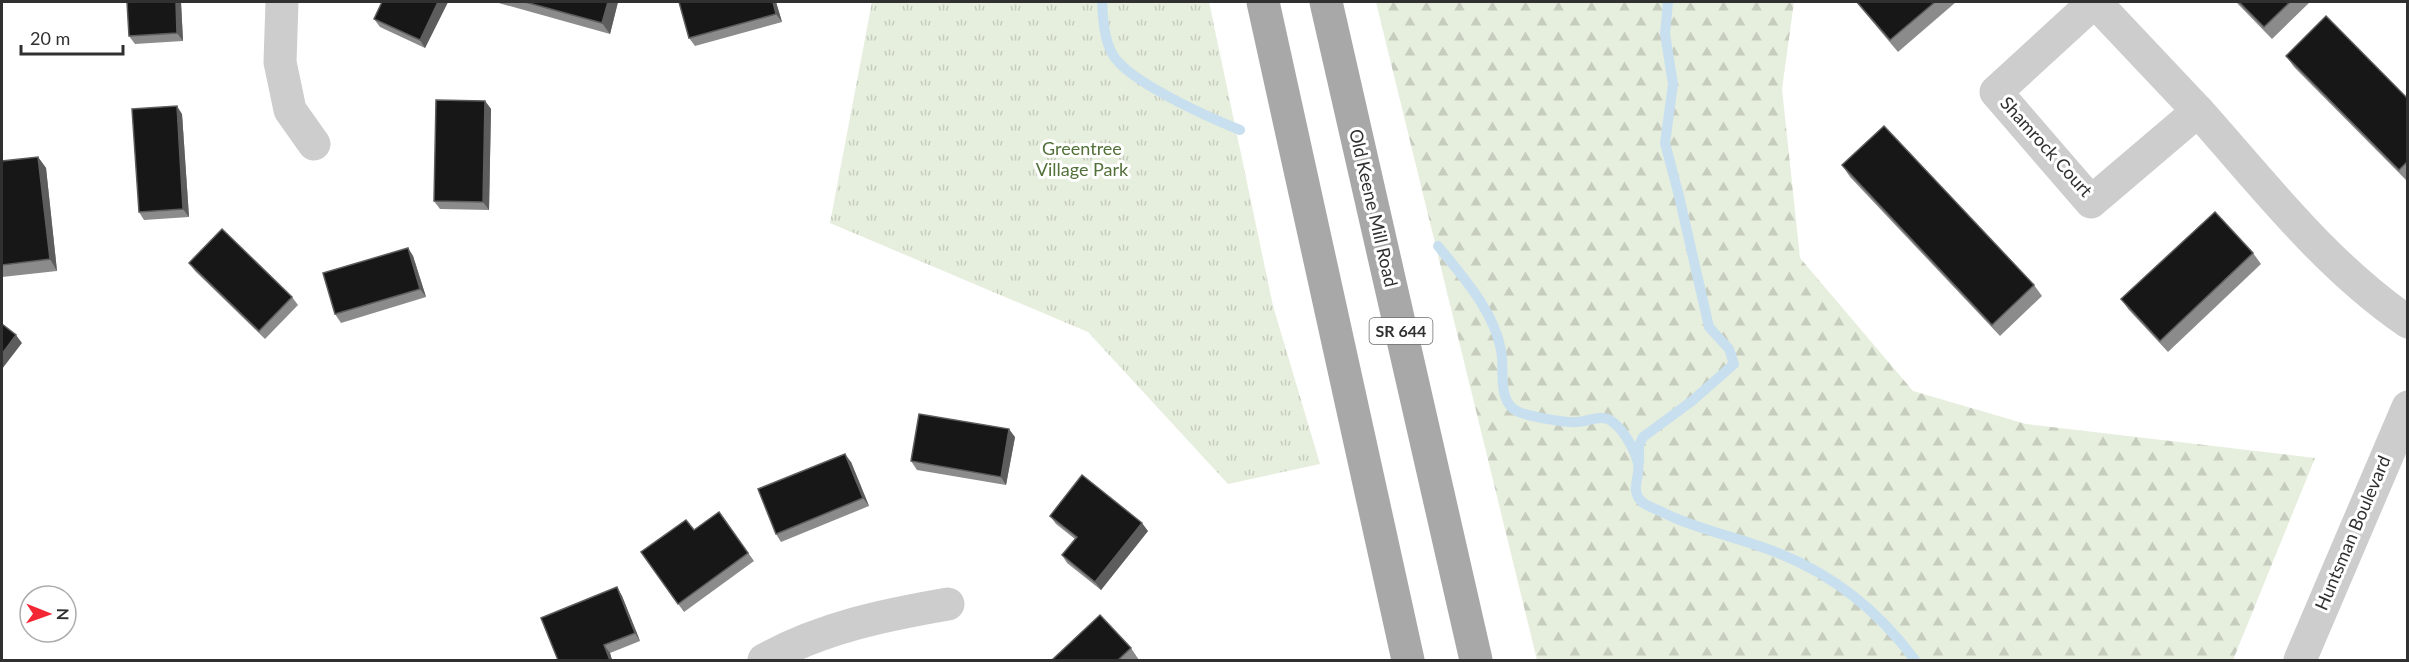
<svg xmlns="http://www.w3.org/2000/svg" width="2409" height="662" font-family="Lato,sans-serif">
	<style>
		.forest { fill: url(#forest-firs) }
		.park { fill: url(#park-tufts) }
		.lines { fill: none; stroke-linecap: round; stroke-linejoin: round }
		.stream { stroke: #c8dfef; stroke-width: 10 }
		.minor { stroke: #cdcdcd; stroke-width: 33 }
		.primary { stroke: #a8a8a8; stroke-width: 33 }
		.wall { fill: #8b8b8b }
		.shaded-wall { fill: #5d5d5d }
		.building { fill: #171717; stroke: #5d5d5d; stroke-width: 1.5 }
		.labels { text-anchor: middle; stroke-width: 6; stroke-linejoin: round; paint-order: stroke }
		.shield { fill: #fff; stroke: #6e6e6e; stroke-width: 1.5 }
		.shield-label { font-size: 16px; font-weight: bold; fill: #303030 }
		.street-label { font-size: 18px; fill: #303030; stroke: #fff }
		.park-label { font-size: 18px; fill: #527039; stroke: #fff }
	</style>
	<defs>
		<pattern id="forest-firs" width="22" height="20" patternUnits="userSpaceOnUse" patternTransform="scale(1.5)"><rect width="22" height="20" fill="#e6eedd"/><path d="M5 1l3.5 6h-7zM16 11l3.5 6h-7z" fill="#c6ccbe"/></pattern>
		<pattern id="park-tufts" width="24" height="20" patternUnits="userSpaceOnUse" patternTransform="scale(1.5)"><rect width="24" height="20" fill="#e6eedd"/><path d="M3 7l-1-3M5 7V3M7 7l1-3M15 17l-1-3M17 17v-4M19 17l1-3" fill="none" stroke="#c6ccbe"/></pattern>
	</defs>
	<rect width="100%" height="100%" fill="#fff"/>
	<!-- forest -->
	<path class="forest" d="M1376 2H1794L1782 89 1800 258 1913 391 2026 424 2315 458 2233 660H1537Z"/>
	<!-- park -->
	<path class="park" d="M872 2H1209L1273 306 1320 464 1228 484 1088 332 830 223Z"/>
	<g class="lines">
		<!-- stream -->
		<g class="stream">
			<path d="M1102 2C1103 19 1104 40 1113 55 1129 82 1210 118 1240 130"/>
			<path d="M1438 246C1462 276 1494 311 1501 350 1505 369 1497 398 1515 410 1524 416 1566 423 1577 422 1587 422 1598 415 1608 419 1622 426 1634 448 1638 463 1641 476 1629 490 1642 502 1647 506 1656 509 1662 512 1700 531 1739 537 1778 553 1834 575 1880 613 1915 660"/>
			<path d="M1639 462V445L1643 437 1692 401 1734 364 1729 349 1709 327 1679 196 1665 143 1673 84 1665 34 1668 2"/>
		</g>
		<!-- minor -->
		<g class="minor">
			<path d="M282 2 280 62 290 110 314 144"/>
			<path d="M2094 2 1996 92 2091 202 2198 111 2095 2"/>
			<path d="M2198 111C2264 185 2325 265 2408 322"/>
			<path d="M764 660C821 628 884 615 948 604"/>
			<path d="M2300 660 2408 407"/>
		</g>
		<!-- primary -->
		<g class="primary">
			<path d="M1263 2 1408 660"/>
			<path d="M1326 2 1476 660"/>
		</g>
	</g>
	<!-- wall -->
	<g class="wall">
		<path d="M181 2 183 41 135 44 129 36Z"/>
		<path d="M448 2 425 48 380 27 374 19Z"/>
		<path d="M495 2H618L610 34Z"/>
		<path d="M679 2H776L782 22 695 46 689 38Z"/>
		<path d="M1856 2H1956L1898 52Z"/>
		<path d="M2236 2H2310L2272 39Z"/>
		<path d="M2286 56 2408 99V180L2407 181 2294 67Z"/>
		<path d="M485 101 491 109 489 210 440 209 434 201Z"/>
		<path d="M182 114 189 217 144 220 139 212Z"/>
		<path d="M38 157 46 168 57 271 2 277V161Z"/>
		<path d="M1842 165 2034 285 2042 296 2000 336 1850 177Z"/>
		<path d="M408 248 413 256 426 297 341 323 335 314Z"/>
		<path d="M2253 253 2261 264 2168 352 2129 310 2121 299Z"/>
		<path d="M189 263 292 297 298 305 265 339 195 271Z"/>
		<path d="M1015 437 1006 485 917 470 911 461Z"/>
		<path d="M851 462 869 506 781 542 776 534Z"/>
		<path d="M719 512 754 561 684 612 641 552 694 530Z"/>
		<path d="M1050 516 1148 531 1101 590 1067 563 1062 555 1075 539 1056 524Z"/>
		<path d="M617 587 622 596 640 641 610 653 612 660H558Z"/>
		<path d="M1131 648 1139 660H1052Z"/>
	</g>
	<!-- shaded-wall -->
	<g class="shaded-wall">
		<path d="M176 2H181L183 41 177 33Z"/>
		<path d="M438 2H448L425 48 420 40Z"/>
		<path d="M608 2H618L610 34 602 23Z"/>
		<path d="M773 2H776L782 22 776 14Z"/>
		<path d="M485 101 491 109 489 210 483 202Z"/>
		<path d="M177 106 182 114 189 217 183 209Z"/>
		<path d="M38 157 46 168 57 271 50 259Z"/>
		<path d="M408 248 413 256 426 297 420 289Z"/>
		<path d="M16 335 22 343 2 369V354Z"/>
		<path d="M1009 429 1015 437 1006 485 1001 477Z"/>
		<path d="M845 454 851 462 869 506 863 498Z"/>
		<path d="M1142 523 1148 531 1101 590 1095 582Z"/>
		<path d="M617 587 622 596 640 641 635 633Z"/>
		<path d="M604 645 610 653 612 660H610Z"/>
	</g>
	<!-- building -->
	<g class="building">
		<path d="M127 2H176L177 33 129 36Z"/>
		<path d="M382 2H438L420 40 374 19Z"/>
		<path d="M525 2H608L602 23Z"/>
		<path d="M679 2H773L776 14 689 38Z"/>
		<path d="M1857 2H1935L1890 40Z"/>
		<path d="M2239 2H2290L2264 27Z"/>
		<path d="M2326 16 2408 99V161L2399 170 2286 56Z"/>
		<path d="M436 100 485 101 483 202 434 201Z"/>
		<path d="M177 106 183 209 139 212 132 109Z"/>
		<path d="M1884 126 2034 285 1992 325 1842 165Z"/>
		<path d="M38 157 50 259 2 265V161Z"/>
		<path d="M2215 212 2253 253 2160 341 2121 299Z"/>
		<path d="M222 229 292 297 259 331 189 263Z"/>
		<path d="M408 248 420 289 335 314 323 273Z"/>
		<path d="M2 324 16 335 2 354Z"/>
		<path d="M919 414 1009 429 1001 477 911 461Z"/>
		<path d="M845 454 863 498 776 534 758 489Z"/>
		<path d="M1082 475 1142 523 1095 582 1062 555 1077 537 1050 516Z"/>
		<path d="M719 512 748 553 678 604 641 552 686 520 694 530Z"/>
		<path d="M617 587 635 633 604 645 610 660H558L541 618Z"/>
		<path d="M1100 615 1131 648 1118 660H1052Z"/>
	</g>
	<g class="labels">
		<!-- shield labels -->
		<rect class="shield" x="1369.5" y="318" width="63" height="26" rx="4.5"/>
		<g class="shield-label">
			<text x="1401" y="337">SR 644</text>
		</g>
		<!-- street labels -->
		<g class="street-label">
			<text transform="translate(2046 147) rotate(48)" y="6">Shamrock Court</text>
			<text transform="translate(1373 208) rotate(77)" y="6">Old Keene Mill Road</text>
			<text transform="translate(2353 533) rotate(-67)" y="6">Huntsman Boulevard</text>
		</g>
		<!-- park labels -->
		<g class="park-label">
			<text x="1082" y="155">Greentree<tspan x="1082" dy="21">Village Park</tspan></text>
		</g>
	</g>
	<!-- border -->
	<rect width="2409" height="662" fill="none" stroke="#303030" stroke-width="6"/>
	<!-- north arrow -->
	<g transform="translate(48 614) rotate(91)"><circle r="28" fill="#ffffff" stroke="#acacac" stroke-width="1.5"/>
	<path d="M0-4.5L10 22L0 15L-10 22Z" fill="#f32633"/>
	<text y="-9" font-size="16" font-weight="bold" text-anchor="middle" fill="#303030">N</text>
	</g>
	<!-- scale -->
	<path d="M21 45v9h102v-9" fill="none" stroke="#303030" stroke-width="3"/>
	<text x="30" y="45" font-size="18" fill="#303030" stroke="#ffffff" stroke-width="4.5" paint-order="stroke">20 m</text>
</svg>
